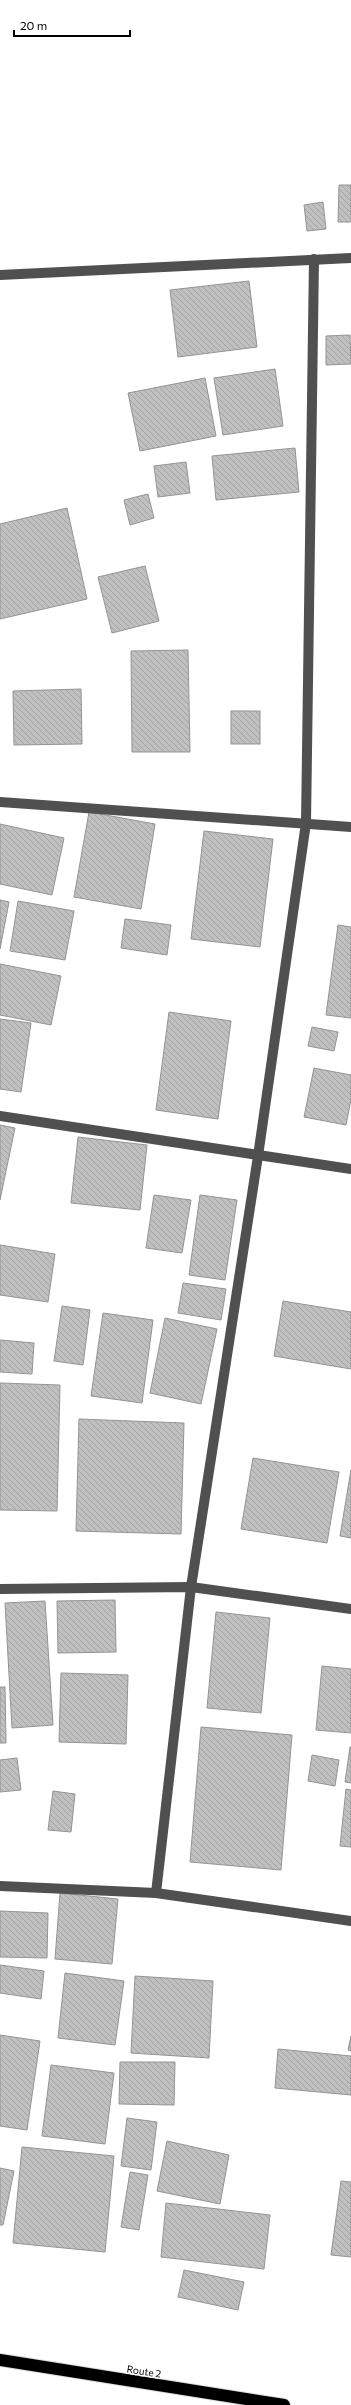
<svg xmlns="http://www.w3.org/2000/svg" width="351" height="2405" font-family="Commissioner,sans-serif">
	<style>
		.building { fill: url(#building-back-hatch); stroke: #949494 }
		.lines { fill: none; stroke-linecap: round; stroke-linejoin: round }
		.highway-casing { stroke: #dbdbdb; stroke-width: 14 }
		.minor { stroke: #505050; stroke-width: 10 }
		.highway { stroke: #000; stroke-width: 12 }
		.labels { text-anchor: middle; stroke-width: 3; stroke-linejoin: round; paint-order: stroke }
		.street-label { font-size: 10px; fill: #000; stroke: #fff }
	</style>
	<defs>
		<pattern id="building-back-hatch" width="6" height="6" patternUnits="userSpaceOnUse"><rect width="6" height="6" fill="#c0c0c0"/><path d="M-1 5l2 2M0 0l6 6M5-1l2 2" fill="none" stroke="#a3a3a3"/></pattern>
	</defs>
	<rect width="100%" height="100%" fill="#fff"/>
	<!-- building -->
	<g class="building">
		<path d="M339 185H351V222H338Z"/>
		<path d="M323 202 326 229 307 231 304 205Z"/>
		<path d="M249 281 257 347 178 357 170 290Z"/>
		<path d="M350 335 351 364 326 365V336Z"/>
		<path d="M275 369 283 426 223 435 214 378Z"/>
		<path d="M205 378 216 436 140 451 128 393Z"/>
		<path d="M295 448 299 492 216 500 212 456Z"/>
		<path d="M186 462 190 493 158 497 154 466Z"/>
		<path d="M148 494 154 518 130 525 124 500Z"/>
		<path d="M67 508 87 599 0 619V524Z"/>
		<path d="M145 566 159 621 112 633 98 577Z"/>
		<path d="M188 650 190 752H132L131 651Z"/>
		<path d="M81 689 82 744 14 745 13 691Z"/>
		<rect x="231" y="711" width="29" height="33"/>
		<path d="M89 812 155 824 141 909 74 897Z"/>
		<path d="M0 824 64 838 52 895 0 884Z"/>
		<path d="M204 831 273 839 260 947 191 939Z"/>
		<path d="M0 900 9 902 0 949Z"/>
		<path d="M18 901 74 911 65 960 10 951Z"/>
		<path d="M125 919 171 925 167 955 121 948Z"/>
		<path d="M338 925 351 927V1018L326 1015Z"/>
		<path d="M0 964 61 976 51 1025 0 1015Z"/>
		<path d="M169 1012 231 1021 218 1119 156 1110Z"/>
		<path d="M0 1019 31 1023 21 1092 0 1089Z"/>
		<path d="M312 1027 338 1032 334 1051 308 1046Z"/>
		<path d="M314 1068 351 1075V1100L346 1125 304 1117Z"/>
		<path d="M0 1125 15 1128 0 1200Z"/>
		<path d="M78 1137 147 1145 140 1210 71 1203Z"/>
		<path d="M154 1195 191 1200 182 1253 146 1248Z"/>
		<path d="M200 1195 237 1200 225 1280 189 1275Z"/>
		<path d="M0 1245 55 1254 48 1302 0 1295Z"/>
		<path d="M183 1283 226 1289 221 1320 178 1313Z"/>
		<path d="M283 1301 351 1312V1369L274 1356Z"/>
		<path d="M62 1306 90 1310 83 1365 54 1361Z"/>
		<path d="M103 1313 153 1320 142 1403 91 1396Z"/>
		<path d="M165 1318 217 1329 201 1404 150 1393Z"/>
		<path d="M0 1340 34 1343 32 1374 0 1372Z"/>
		<path d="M0 1383 60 1385 57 1511 0 1510Z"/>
		<path d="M79 1419 184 1423 181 1534 76 1531Z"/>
		<path d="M253 1458 339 1472 327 1543 241 1529Z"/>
		<path d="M351 1470V1538L340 1536Z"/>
		<path d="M115 1600 116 1652 58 1653 57 1601Z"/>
		<path d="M45 1601 53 1725 12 1728 5 1603Z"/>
		<path d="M216 1612 270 1618 261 1713 207 1708Z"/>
		<path d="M322 1666 351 1669V1733L316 1730Z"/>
		<path d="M61 1673 128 1675 126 1744 59 1742Z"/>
		<path d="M0 1687H5L6 1743H0Z"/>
		<path d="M201 1727 292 1735 281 1870 190 1862Z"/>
		<path d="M350 1747H351V1783L345 1782Z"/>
		<path d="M312 1755 339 1760 335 1786 308 1781Z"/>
		<path d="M17 1758 21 1790 0 1792V1760Z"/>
		<path d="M346 1789 351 1790V1847L340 1846Z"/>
		<path d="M53 1791 75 1794 71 1832 48 1830Z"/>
		<path d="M60 1893 118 1899 112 1964 55 1959Z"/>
		<path d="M0 1911 48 1913 47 1958 0 1957Z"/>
		<path d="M0 1965 44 1971 41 1999 0 1993Z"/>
		<path d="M65 1973 124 1981 115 2045 58 2038Z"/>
		<path d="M135 1976 213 1981 209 2058 131 2053Z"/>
		<path d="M0 2035 40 2041 27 2130 0 2126Z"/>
		<path d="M351 2036V2051L348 2050Z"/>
		<path d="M278 2049 351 2056V2095L275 2088Z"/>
		<path d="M120 2062H175L174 2105 119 2104Z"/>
		<path d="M51 2065 114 2073 105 2144 42 2136Z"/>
		<path d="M127 2118 157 2122 151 2170 121 2166Z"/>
		<path d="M167 2141 229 2155 220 2204 157 2191Z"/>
		<path d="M22 2147 114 2156 105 2252 13 2243Z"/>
		<path d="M0 2168 14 2171 3 2225H0Z"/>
		<path d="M130 2172 148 2175 139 2230 121 2227Z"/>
		<path d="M341 2181 351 2182V2257L331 2255Z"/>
		<path d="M166 2203 270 2215 264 2269 161 2257Z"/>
		<path d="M184 2270 244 2282 238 2310 178 2297Z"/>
	</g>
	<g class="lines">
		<!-- highway casing -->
		<g class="highway-casing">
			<path id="highway" d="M0 2360 284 2405"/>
		</g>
		<!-- minor -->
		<g class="minor">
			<path d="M0 275 351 258"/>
			<path d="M0 802 351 827"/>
			<path d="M0 1116 351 1169"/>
			<path d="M0 1589 191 1587 351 1609"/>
			<path d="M0 1886 156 1893 351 1921"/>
			<path d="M156 1893 191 1587 258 1156 306 823 314 259"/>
		</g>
		<!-- highway -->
		<use href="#highway" class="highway"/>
	</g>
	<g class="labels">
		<!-- street labels -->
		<g class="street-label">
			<text transform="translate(144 2371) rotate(9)" y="4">Route 2</text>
		</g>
	</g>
	<!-- scale -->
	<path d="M14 30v6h116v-6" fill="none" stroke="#000000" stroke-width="2"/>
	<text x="20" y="30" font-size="12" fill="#000000" stroke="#ffffff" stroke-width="3" paint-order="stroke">20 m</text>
</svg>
